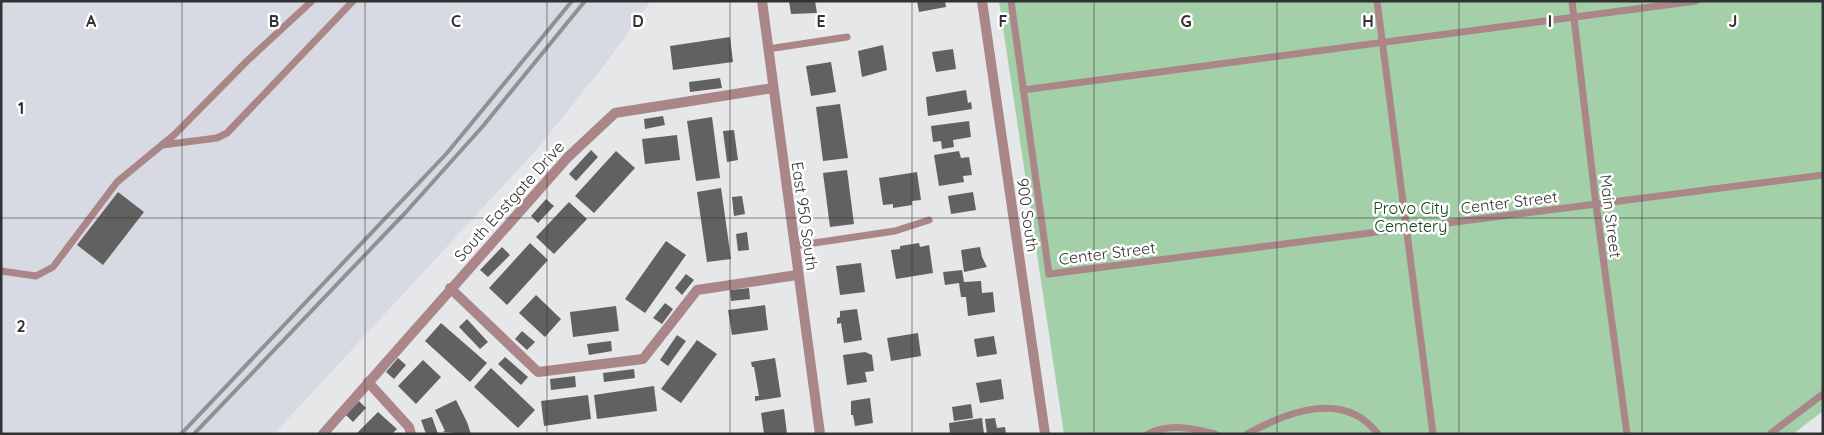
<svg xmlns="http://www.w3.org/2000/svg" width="1824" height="435" font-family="Quicksand,sans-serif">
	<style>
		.built { fill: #d7dae3 }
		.green { fill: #a3cfa9 }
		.building { fill: #626162 }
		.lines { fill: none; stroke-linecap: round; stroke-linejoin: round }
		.service { stroke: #aa8688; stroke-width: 7 }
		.minor { stroke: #aa8688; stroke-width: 10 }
		.tertiary { stroke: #aa8688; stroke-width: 10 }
		.rail { stroke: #909192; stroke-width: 4 }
		.grid { fill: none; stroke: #313232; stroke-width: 1; stroke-opacity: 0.55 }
		.labels { text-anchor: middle; stroke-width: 5; stroke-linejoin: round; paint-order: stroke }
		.street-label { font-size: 16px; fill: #313232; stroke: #fff }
		.park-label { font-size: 16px; fill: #13411e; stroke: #fff }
		.grid-label { font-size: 16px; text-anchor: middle; font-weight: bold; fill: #313232; stroke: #fff; stroke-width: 5; stroke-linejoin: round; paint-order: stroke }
	</style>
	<rect width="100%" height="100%" fill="#e6e7e9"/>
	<!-- built -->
	<path class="built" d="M1 1H651L605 64 538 148 274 434H1Z"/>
	<!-- green -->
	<path class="green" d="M999 1H1823V411L1793 434H1064Z"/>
	<!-- building -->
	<g class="building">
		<path d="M789 1H815L817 13 791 14Z"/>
		<path d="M917 1H945L946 7 919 12Z"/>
		<path d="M730 37 733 62 673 70 670 46Z"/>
		<path d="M883 45 887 70 862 77 858 51Z"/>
		<path d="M953 49 956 69 936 72 932 52Z"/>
		<path d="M831 62 836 92 811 96 806 66Z"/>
		<path d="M720 78 722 88 690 92 689 82Z"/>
		<path d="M966 90 968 103 971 102 972 109 928 116 926 97Z"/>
		<path d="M840 104 848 158 823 161 816 107Z"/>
		<path d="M663 116 665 125 645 129 644 119Z"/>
		<path d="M712 117 720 178 696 181 687 121Z"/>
		<path d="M969 121 971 137 953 140 954 147 942 149 941 141 933 142 931 126Z"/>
		<path d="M734 130 738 160 727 162 723 131Z"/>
		<path d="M677 135 680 160 645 164 642 139Z"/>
		<path d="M591 150 598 157 576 181 569 174Z"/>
		<path d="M616 151 635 168 594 213 575 196Z"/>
		<path d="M959 151 961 158 969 157 972 175 963 176 964 182 939 186 934 155Z"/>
		<path d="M847 170 854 224 830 227 823 173Z"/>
		<path d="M917 172 921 200 912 201V205L893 208V204L883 205 879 178Z"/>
		<path d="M721 188 731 259 707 262 697 192Z"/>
		<path d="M118 192 144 212 103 265 77 245Z"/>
		<path d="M973 192 976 210 951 214 948 196Z"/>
		<path d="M742 196 745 214 734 216 732 197Z"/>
		<path d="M546 199 554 206 538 223 531 216Z"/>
		<path d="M569 202 587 219 554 254 536 237Z"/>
		<path d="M747 232 749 250 738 251 736 234Z"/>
		<path d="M666 241 686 255 645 313 625 299Z"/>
		<path d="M530 243 548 260 507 305 489 288Z"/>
		<path d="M919 243 920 247 929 245 933 273 896 279 891 250 900 249V246Z"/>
		<path d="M502 247 510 255 488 277 480 270Z"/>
		<path d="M980 247 982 257 987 267 964 272 961 250Z"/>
		<path d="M861 263 865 292 840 295 836 266Z"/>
		<path d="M962 270 964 282 981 281 982 293 993 292 995 312 968 316 966 297H961L959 283 945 285 943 272Z"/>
		<path d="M686 274 694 280 682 295 675 288Z"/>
		<path d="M749 288 750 299 731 301 730 290Z"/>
		<path d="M536 295 561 319 545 337 519 313Z"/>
		<path d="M665 303 673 309 662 324 653 318Z"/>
		<path d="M765 305 768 330 732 335 728 310Z"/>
		<path d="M616 306 619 331 573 337 570 312Z"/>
		<path d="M857 309 862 340 844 343 841 323 837 324V318L840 317V311Z"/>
		<path d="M467 319 488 342 480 349 459 327Z"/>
		<path d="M441 323 487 363 470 382 425 341Z"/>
		<path d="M522 331 535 342 527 350 515 339Z"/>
		<path d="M918 333 921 356 891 361 887 338Z"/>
		<path d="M677 335 686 341 668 366 660 360Z"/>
		<path d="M994 336 997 354 977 357 974 339Z"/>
		<path d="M697 340 717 354 681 403 661 389Z"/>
		<path d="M611 341 612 351 589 355 587 344Z"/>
		<path d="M865 352 872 355 874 371 865 372 867 382 847 385 843 355Z"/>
		<path d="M505 357 528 377 521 385 498 364Z"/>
		<path d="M398 358 406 365 394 379 386 372Z"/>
		<path d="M775 358 781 397 755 401V396H759L754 367H752L751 362Z"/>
		<path d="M423 360 441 377 416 404 398 386Z"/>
		<path d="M491 368 535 410 518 428 474 387Z"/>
		<path d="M634 369 635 378 604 382 603 373Z"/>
		<path d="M575 376 576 387 551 390 550 379Z"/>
		<path d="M1001 379 1004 399 980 403 976 383Z"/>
		<path d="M654 386 657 411 597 419 594 395Z"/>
		<path d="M588 395 591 419 544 426 541 401Z"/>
		<path d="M870 398 873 423 855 426 853 415H851V401Z"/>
		<path d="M456 400 467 422 471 434 442 432 445 431 435 410Z"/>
		<path d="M359 401 366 408 353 422 346 415Z"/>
		<path d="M971 404 973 418 954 421 952 407Z"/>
		<path d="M784 409 787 434H764L761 413Z"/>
		<path d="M378 412 397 429 392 434H356Z"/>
		<path d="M432 417 438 434H426L421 420Z"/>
		<path d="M982 418 984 434H950L949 423Z"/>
		<path d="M995 418 997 428 1005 427 1006 434H987L985 419Z"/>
	</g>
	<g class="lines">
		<!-- service -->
		<g class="service">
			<path d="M1011 1 1049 274 1823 175"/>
			<path d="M1377 1 1433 434"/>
			<path d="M1572 1 1596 205 1627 434"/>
			<path d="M768 49 847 37"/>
			<path d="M1023 90 1696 1"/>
			<path d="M162 145 217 138 227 133 353 1"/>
			<path d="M794 246 895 231 929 220"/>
			<path d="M1 271 36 276 53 267 117 182 174 135 248 60 312 1"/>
			<path d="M1148 434C1169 423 1193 428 1215 434"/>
			<path d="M1247 434C1287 412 1344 389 1378 434"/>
			<path d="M1770 434 1823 394"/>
		</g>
		<!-- minor -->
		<g class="minor">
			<path d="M762 1 820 434"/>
			<path d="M450 288 538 372 643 359 697 290 797 275"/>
			<path d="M368 382 409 427 411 434"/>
			<path d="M323 434 568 157 615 113 773 88"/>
		</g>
		<!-- tertiary -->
		<path class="tertiary" d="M982 1 1045 434"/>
		<!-- rail -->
		<g class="rail">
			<path d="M181 434 447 153 572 1"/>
			<path d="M194 434 406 212 483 126 585 1"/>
		</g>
	</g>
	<!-- grid -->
	<path class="grid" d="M182 1V434M365 1V434M547 1V434M730 1V434M912 1V434M1094 1V434M1277 1V434M1459 1V434M1642 1V434M1 218H1823"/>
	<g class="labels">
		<!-- street labels -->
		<g class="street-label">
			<text transform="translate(509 201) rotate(-48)" y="6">South Eastgate Drive</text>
			<text transform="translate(1509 202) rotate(-7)" y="6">Center Street</text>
			<text transform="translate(1028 215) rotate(82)" y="6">900 South</text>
			<text transform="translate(805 216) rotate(82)" y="6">East 950 South</text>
			<text transform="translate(1611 216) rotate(83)" y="6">Main Street</text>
			<text transform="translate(1107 253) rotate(-7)" y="6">Center Street</text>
		</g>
		<!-- park labels -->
		<g class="park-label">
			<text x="1411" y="214">Provo City<tspan x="1411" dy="18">Cemetery</tspan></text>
		</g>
	</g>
	<g class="grid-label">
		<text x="91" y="27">A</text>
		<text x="274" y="27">B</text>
		<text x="456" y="27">C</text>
		<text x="638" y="27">D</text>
		<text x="821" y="27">E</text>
		<text x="1003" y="27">F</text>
		<text x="1186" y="27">G</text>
		<text x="1368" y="27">H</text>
		<text x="1550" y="27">I</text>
		<text x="1733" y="27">J</text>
		<text x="21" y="114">1</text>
		<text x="21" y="332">2</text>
	</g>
	<!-- border -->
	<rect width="1824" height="435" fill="none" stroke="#313232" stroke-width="5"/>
</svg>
